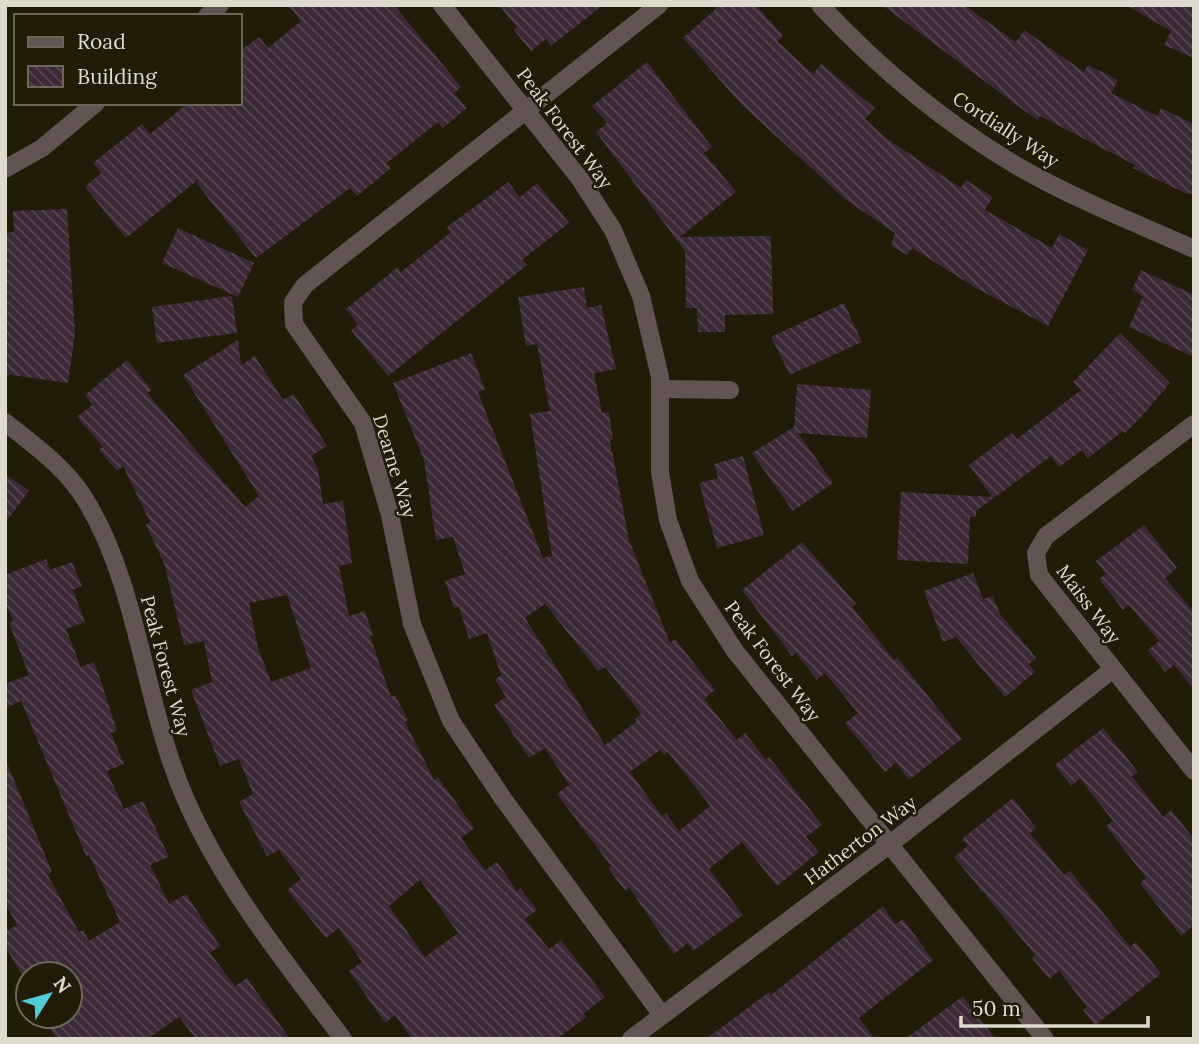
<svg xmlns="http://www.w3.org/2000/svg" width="1199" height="1044" font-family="Lora,serif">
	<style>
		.building { fill: url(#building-back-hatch); fill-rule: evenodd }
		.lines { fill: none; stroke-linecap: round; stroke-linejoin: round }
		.minor { stroke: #615553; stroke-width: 18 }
		.labels { text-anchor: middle; stroke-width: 5; stroke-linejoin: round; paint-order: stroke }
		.street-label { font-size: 19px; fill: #dedbce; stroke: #201c07 }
	</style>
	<defs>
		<pattern id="building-back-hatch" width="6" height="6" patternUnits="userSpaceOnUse" patternTransform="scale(1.75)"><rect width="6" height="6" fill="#3b2937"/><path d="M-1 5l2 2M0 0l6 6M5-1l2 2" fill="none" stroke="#574753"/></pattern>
	</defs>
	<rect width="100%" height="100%" fill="#201c07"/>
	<!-- building -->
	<g class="building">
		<path d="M288 5H394L461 87 454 93 467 108 443 128 438 122 387 163 391 168 357 196 350 188 256 258 197 184 199 179 126 238 85 187 101 173 93 163 142 124 150 134 188 103H240V51L259 37 268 48 301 21Z"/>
		<path d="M499 5H603L551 46 546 39 531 51 514 30 517 27Z"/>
		<path d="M720 5H756L783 36 777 41 813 74 821 64 875 108 865 119 887 139 961 188 966 180 993 197 985 210 1052 248 1059 234 1088 250 1048 326 978 289 912 248 907 255 891 245 895 233 845 199 741 104 683 38Z"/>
		<path d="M882 5H964L1016 42 1024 30 1084 72 1088 65 1118 80 1111 93 1157 116 1161 108 1194 124V194L1185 193 1133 168 1135 165 1040 116 1037 120Z"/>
		<path d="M1126 5H1194V58L1164 45 1171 31Z"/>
		<path d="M647 62 712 147 704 153 736 192 680 237 771 236 773 314 725 315V332H698L697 308H686L685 251 596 132 607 123 592 106Z"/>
		<path d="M508 182 520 197 537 183 569 223 522 260 527 265 388 376 351 330 358 325 346 309 398 267 401 272 451 232 447 227Z"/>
		<path d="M67 209 75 333 68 383 5 374V232H14L13 211Z"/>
		<path d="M178 228 254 263 238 297 162 263Z"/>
		<path d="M1141 270 1194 295V357L1129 327 1143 296 1132 290Z"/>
		<path d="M584 287 587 308 601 305 616 369 594 373 602 413 609 412 613 440H610L629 540 670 643 675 639 715 690 704 699 737 740 745 733 766 760 769 757 822 825 806 837 819 852 777 886 742 842 709 869 743 915 693 951 688 943 674 954 629 887 625 891 608 868 611 866 557 794 569 785 545 748 529 758 494 705 506 697 495 679 501 675 487 633 469 639 459 607 454 608 445 581 465 574 453 537 436 540 424 460 393 383 471 353 485 389 478 392 543 558 552 556 530 414 550 411 537 344 526 346 518 297ZM545 604 598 671 605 667 641 714 635 719 637 721 605 745 525 618ZM660 750 664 755 668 752 710 806 679 831 666 813 662 816 630 772Z"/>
		<path d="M232 296 237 333 157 343 152 307Z"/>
		<path d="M844 303 862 342 790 375 771 337Z"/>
		<path d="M1120 333 1170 383 1141 417 1125 433 1123 431 1088 458 1082 450 1059 467 1051 456 976 511V517H970L968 564 897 560 901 492 992 497 969 465 1012 433 1017 439 1081 390 1073 382Z"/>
		<path d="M238 340 241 365 255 356 283 400 294 394 327 446 311 456 318 469 323 504 343 501 352 563 339 566 349 616 365 611 373 635 370 636 391 697 395 695 408 720 405 722 434 780 438 777 474 828 461 838 485 870 497 862 517 891 520 888 537 910 525 919 549 949 561 940 605 997 583 1014 586 1017 557 1039H412L395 1015 385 1023 349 971 362 962 339 928 326 938 287 890 301 879 279 850 267 856 239 802 253 794 239 759 220 766 191 690 212 682 204 641 184 645 164 563 146 525 150 522 123 466 117 471 99 450 103 447 77 417 92 405 85 395 127 360 152 390 147 393 245 507 259 496 183 375ZM287 595 311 668 271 682 258 648 249 603ZM420 880 458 933 425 957 389 906Z"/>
		<path d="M797 384 871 390 867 438 798 433 833 483 793 511 752 453 794 427Z"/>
		<path d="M743 456 764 535 717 548 699 483 718 478 714 464Z"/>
		<path d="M5 474 29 491 5 523Z"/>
		<path d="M1144 525 1177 568 1165 578 1194 612V689L1174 665 1165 672 1148 650 1159 641 1129 605 1123 610 1099 579 1106 574 1096 561Z"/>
		<path d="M802 542 856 604 852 607 894 660 897 657 962 739 909 780 896 763 885 772 845 723 858 713 825 673 817 680 796 653 792 656 742 590Z"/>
		<path d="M46 559 50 570 72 562 82 586 73 590 85 622 66 629 81 667 94 662 103 687 117 731 111 733 124 764 107 771 124 809 143 801 169 857 150 865 169 904 186 894 220 946 210 953 235 986 247 978 290 1039H196L179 1017 147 1039H57L42 1016H70V974H21L5 946V931L17 925 5 903V758L52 872 47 874 79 932 83 930 89 941 120 922 89 855 86 856 21 701 5 708V684L29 675 9 623 13 621 5 601V575Z"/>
		<path d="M973 573 983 599 993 596 1000 614 1036 658 1029 664 1035 672 1005 697 956 637 943 642 924 591Z"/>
		<path d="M1103 728 1138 772 1132 776 1163 817 1171 810 1194 839V925L1181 936 1140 883 1146 878 1106 826 1113 821 1080 779 1071 786 1055 765Z"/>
		<path d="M1013 798 1036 828 1030 833 1064 875 1070 871 1130 947 1136 942 1161 974 1095 1025 1083 1010 1087 1007 1059 971 1049 979 1032 958 1035 955 954 857 968 846 962 839Z"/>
		<path d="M883 906 895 924 903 919 933 960 859 1018 875 1039H706L769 992 771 995Z"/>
		<path d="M963 996 995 1039H905Z"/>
	</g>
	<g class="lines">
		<!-- minor -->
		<g class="minor">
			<path d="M442 5 580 179 613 230 641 296 660 377V472L668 520 690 581 735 651 1045 1039"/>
			<path d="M659 5 305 285 293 302 294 324 363 423 390 515 412 624 451 721 504 800 662 1015"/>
			<path d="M820 5C878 67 946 124 1019 167 1075 199 1135 223 1194 249"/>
			<path d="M207 16 220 5"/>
			<path d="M5 169 42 148 96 103"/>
			<path d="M661 389 730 390"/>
			<path d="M5 422C34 445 65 467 85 499 140 589 143 703 186 800 224 887 286 963 343 1039"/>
			<path d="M1194 424 1046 536 1036 553 1039 575 1194 771"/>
			<path d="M631 1039 890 844 1112 670"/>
		</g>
	</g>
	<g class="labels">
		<!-- street labels -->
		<g class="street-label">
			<text transform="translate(565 128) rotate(53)" y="7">Peak Forest Way</text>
			<text transform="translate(1006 129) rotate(33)" y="7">Cordially Way</text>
			<text transform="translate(395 466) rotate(73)" y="7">Dearne Way</text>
			<text transform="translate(1089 604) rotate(53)" y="7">Maiss Way</text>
			<text transform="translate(773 661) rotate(53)" y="7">Peak Forest Way</text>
			<text transform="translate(166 666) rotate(75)" y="7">Peak Forest Way</text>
			<text transform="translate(860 840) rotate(-37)" y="7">Hatherton Way</text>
		</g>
	</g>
	<!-- border -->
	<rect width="1199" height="1044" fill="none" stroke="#dedbce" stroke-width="14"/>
	<!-- legend -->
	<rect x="14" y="14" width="228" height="91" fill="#201c07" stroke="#6c6857" stroke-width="2"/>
	<rect x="28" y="37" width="35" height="10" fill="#615553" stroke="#6c6857" stroke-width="2"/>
	<text x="77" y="49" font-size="21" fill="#dedbce">Road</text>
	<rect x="28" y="66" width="35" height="21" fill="url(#building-back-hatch)" stroke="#6c6857" stroke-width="2"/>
	<text x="77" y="84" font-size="21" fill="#dedbce">Building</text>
	<!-- north arrow -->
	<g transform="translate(49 995) rotate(53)"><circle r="33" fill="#201c07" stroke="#6c6857" stroke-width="2"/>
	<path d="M0-5L12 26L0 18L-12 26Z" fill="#52cbd8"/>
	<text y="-10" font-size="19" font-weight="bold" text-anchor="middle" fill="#dedbce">N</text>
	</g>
	<!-- scale -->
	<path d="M961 1016v10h187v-10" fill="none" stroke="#dedbce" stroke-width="3.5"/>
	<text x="972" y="1016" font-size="21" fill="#dedbce" stroke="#201c07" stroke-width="5" paint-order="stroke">50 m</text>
</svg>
